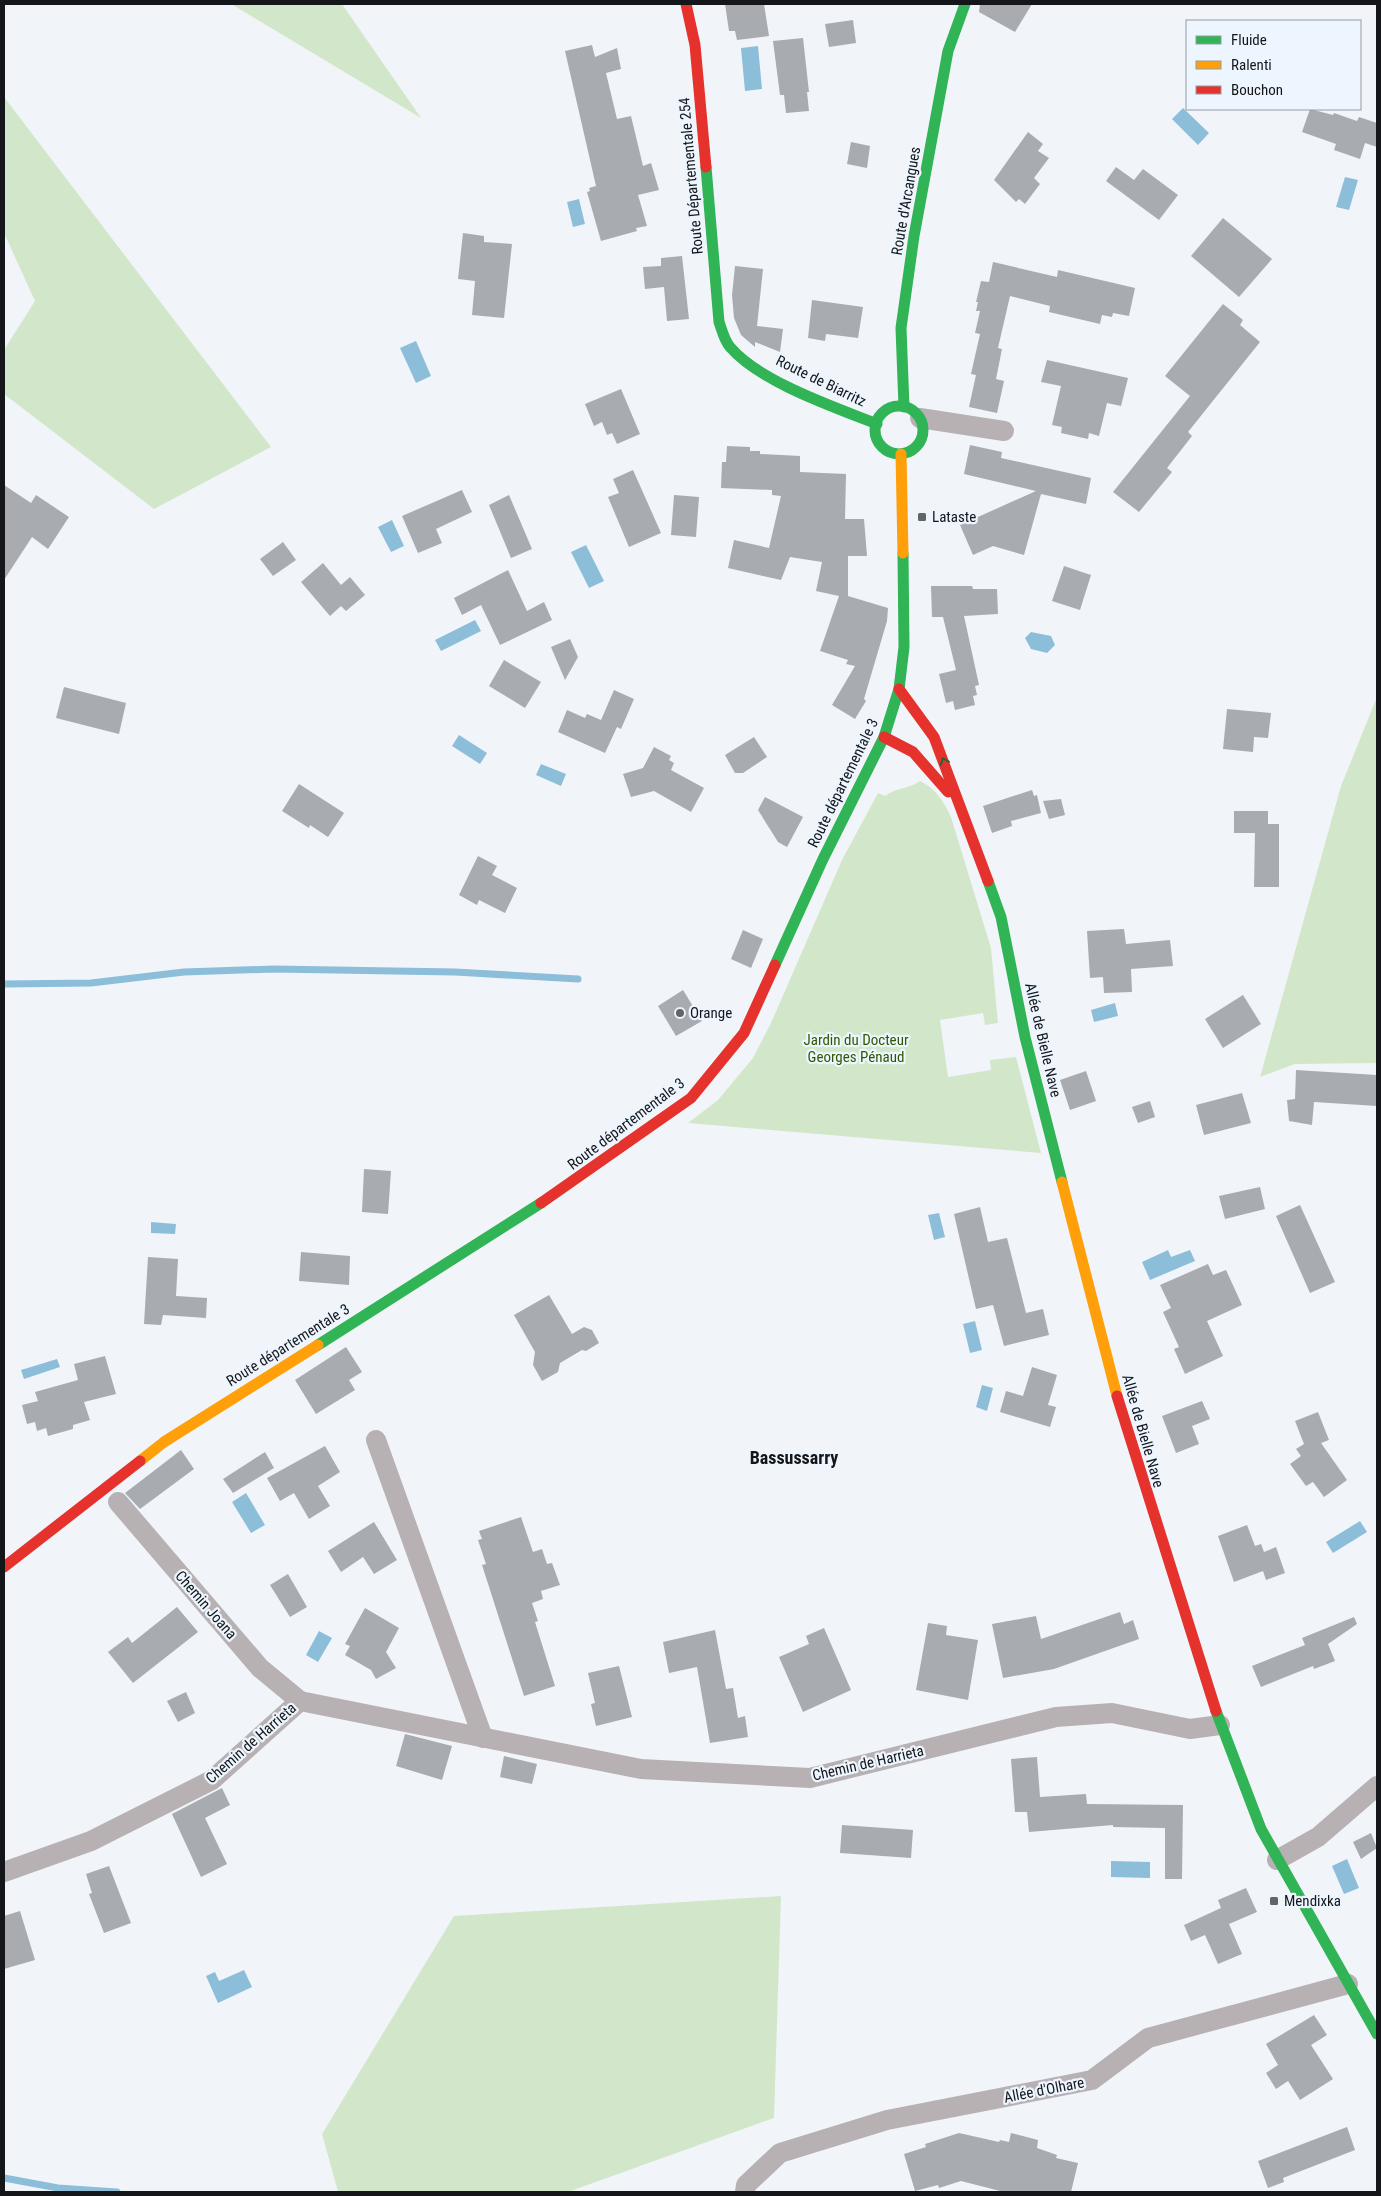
<svg xmlns="http://www.w3.org/2000/svg" width="1381" height="2196" font-family="'Roboto Condensed',sans-serif">
	<style>
		.green { fill: #d2e7ca }
		.water { fill: #8cbeda }
		.lines { fill: none; stroke-linecap: round; stroke-linejoin: round }
		.stream { stroke: #8cbeda; stroke-width: 7 }
		.building { fill: #a8abaf }
		.street { stroke: #b8b1b4; stroke-width: 20 }
		.fast { stroke: #30b455; stroke-width: 11 }
		.slow { stroke: #ff9f0a; stroke-width: 11 }
		.jam { stroke: #e5322d; stroke-width: 11 }
		.oneway { stroke: #226537 }
		.poi-dot { fill: #616468; stroke: #edf5fe; stroke-width: 2 }
		.labels { text-anchor: middle; stroke-width: 4.5; stroke-linejoin: round; paint-order: stroke }
		.street-label { font-size: 15px; fill: #141619; stroke: #edf5fe }
		.poi-label { font-size: 15px; fill: #141619; stroke: #edf5fe; text-anchor: start }
		.park-label { font-size: 15px; fill: #2e5900; stroke: #edf5fe }
		.quarter-label { font-size: 18px; font-weight: bold; fill: #141619; stroke: #edf5fe }
	</style>
	<rect width="100%" height="100%" fill="#f1f5fa"/>
	<!-- green -->
	<g class="green">
		<path d="M231 4H342L421 118Z"/>
		<path d="M4 97 271 447 154 509 4 394V350L35 301 4 233Z"/>
		<path d="M1377 697V1063L1295 1064 1260 1077 1341 786Z"/>
		<path d="M920 781C936 789 943 800 951 817L991 948 998 1023 985 1025 983 1013 940 1020 948 1077 991 1070 990 1060 1016 1057 1041 1153 688 1123 718 1100 753 1058 771 1023 842 860 878 793 885 796C897 787 909 789 920 781Z"/>
		<path d="M781 1896 774 2118 568 2192H338L322 2134 454 1916Z"/>
	</g>
	<!-- water -->
	<g class="water">
		<path d="M758 46 762 89 745 91 741 48Z"/>
		<path d="M1183 108 1209 133 1198 145 1172 119Z"/>
		<path d="M1345 177 1358 180 1349 210 1336 207Z"/>
		<path d="M579 199 585 224 573 227 567 202Z"/>
		<path d="M416 341 431 376 416 383 400 348Z"/>
		<path d="M392 520 404 546 391 552 378 527Z"/>
		<path d="M586 545 604 581 589 588 571 552Z"/>
		<path d="M475 620 481 631 441 651 435 640Z"/>
		<path d="M1031 632 1051 636 1055 645 1047 653 1031 649 1025 638Z"/>
		<path d="M459 735 487 753 480 764 452 746Z"/>
		<path d="M541 764 566 774 561 786 536 775Z"/>
		<path d="M1115 1003 1118 1016 1094 1022 1091 1010Z"/>
		<path d="M939 1213 945 1237 934 1240 928 1215Z"/>
		<path d="M151 1222 176 1224 175 1234 151 1233Z"/>
		<path d="M1168 1250 1171 1257 1190 1250 1195 1261 1150 1280 1142 1262Z"/>
		<path d="M975 1321 982 1350 970 1353 963 1324Z"/>
		<path d="M57 1359 60 1367 24 1379 21 1370Z"/>
		<path d="M982 1385 993 1388 987 1411 976 1407Z"/>
		<path d="M246 1493 265 1525 251 1533 232 1502Z"/>
		<path d="M1360 1521 1367 1532 1333 1553 1326 1542Z"/>
		<path d="M319 1631 332 1638 318 1662 306 1655Z"/>
		<path d="M1347 1859 1359 1888 1344 1894 1332 1866Z"/>
		<path d="M1111 1861 1150 1862V1878L1111 1877Z"/>
		<path d="M244 1970 252 1987 218 2003 206 1976 215 1972 219 1981Z"/>
	</g>
	<g class="lines">
		<!-- stream -->
		<g class="stream">
			<path d="M4 984 91 983 184 972 274 969 455 972 578 979"/>
			<path d="M4 2178 58 2188 117 2192"/>
		</g>
	</g>
	<!-- building -->
	<g class="building">
		<path d="M725 4H764L769 36 737 40 735 31H729Z"/>
		<path d="M980 4H1032L1015 32 979 12Z"/>
		<path d="M853 20 856 43 829 47 825 24Z"/>
		<path d="M803 38 809 92H807L809 111 786 113 784 95H780L773 41Z"/>
		<path d="M592 45 595 57 617 48 621 69 606 73 617 119 631 116 643 166 651 163 659 190 638 195 647 226 636 228 637 231 601 241 587 192 590 191 589 188 596 186 565 51Z"/>
		<path d="M1310 109 1333 115 1334 113 1357 121 1359 117 1377 123V147L1365 143 1360 159 1334 150 1336 144 1302 132Z"/>
		<path d="M1028 132 1043 144 1038 151 1049 158 1034 178 1040 184 1025 204 1019 199 1016 202 994 180Z"/>
		<path d="M851 142 870 146 867 168 847 164Z"/>
		<path d="M1116 167 1134 180 1143 169 1178 195 1159 220 1106 181Z"/>
		<path d="M1223 218 1272 259 1239 297 1191 256Z"/>
		<path d="M463 233 484 236V242L512 244 504 318 472 315 475 281 458 279Z"/>
		<path d="M682 256 689 319 667 321 664 287 645 289 643 267 661 266V258Z"/>
		<path d="M993 262 1057 277 1058 270 1135 288 1129 316 1113 313 1112 317 1102 315 1100 324 1049 312 1050 306 1010 296 998 348 1002 349 996 379 1004 381 997 413 969 407 976 375 971 374 980 334 975 333 980 311H976L978 302H976L981 281 989 282Z"/>
		<path d="M735 266 763 269 757 326 783 329 780 352 755 342V347L741 335 734 318 732 295Z"/>
		<path d="M812 300 863 307 858 338 826 334 825 341 808 338Z"/>
		<path d="M1223 304 1243 320 1240 325 1260 342 1188 432 1192 436 1167 468 1172 472 1139 512 1113 492 1190 396 1165 376Z"/>
		<path d="M1047 360 1128 378 1121 406 1107 403 1099 436 1089 433 1088 439 1061 433 1062 427 1052 425 1061 386 1041 382Z"/>
		<path d="M621 389 640 434 617 444 612 433 607 435 602 422 594 426 585 404Z"/>
		<path d="M970 445 1002 452 1001 458 1091 478 1086 504 1041 494 1024 555 993 546 973 555 960 525 1036 491 964 474Z"/>
		<path d="M727 446 750 447V451H760V454L800 456V472L846 474 845 519H864L867 556H848V596L888 608 887 621 864 699 866 701 855 719 832 705 855 666 846 664 848 660 820 651 839 596 816 591 822 562 790 557 781 580 728 568 734 540 769 548 781 496 772 495V490L721 488 722 462H726Z"/>
		<path d="M633 470 661 533 629 547 608 497 619 493 613 479Z"/>
		<path d="M4 485 31 503 36 495 69 517 48 549 32 537 4 580Z"/>
		<path d="M462 490 472 512 436 529 442 543 418 553 402 516Z"/>
		<path d="M509 495 532 549 511 558 489 505Z"/>
		<path d="M674 495 699 497 696 537 671 535Z"/>
		<path d="M283 542 296 560 273 576 260 559Z"/>
		<path d="M323 563 341 585 350 577 365 595 346 611 341 606 330 616 301 582Z"/>
		<path d="M1064 566 1091 575 1080 610 1052 601Z"/>
		<path d="M508 570 527 611 544 602 552 620 500 645 481 605 462 615 454 598Z"/>
		<path d="M931 586H972L973 589H997L998 614 964 616 979 685 975 686 977 695 973 696 975 705 955 710 953 701 946 703 939 674 956 670 943 617H932Z"/>
		<path d="M570 639 578 657 565 680 551 647Z"/>
		<path d="M504 660 541 682 525 708 489 686Z"/>
		<path d="M64 687 126 703 119 734 56 718Z"/>
		<path d="M614 690 634 699 621 729 617 727 605 753 558 732 567 710 585 718 587 714 601 720Z"/>
		<path d="M1227 709 1271 713 1268 738 1254 737 1253 752 1223 749Z"/>
		<path d="M754 737 767 757 743 773H735L725 755Z"/>
		<path d="M654 747 671 756 669 760 674 763 671 770 704 788 691 812 654 791 631 797 623 774 643 768Z"/>
		<path d="M299 784 344 813 328 837 310 825 309 828 282 811Z"/>
		<path d="M1032 790 1034 796 1037 795 1041 813 1011 821 1012 826 992 833 983 806Z"/>
		<path d="M765 797 803 817 787 847 778 842 758 810Z"/>
		<path d="M1061 799 1065 815 1049 819 1043 801Z"/>
		<path d="M1234 811H1268V824H1279V887H1254L1255 833H1234Z"/>
		<path d="M478 856 497 866 492 875 517 888 505 913 479 900 477 905 459 895Z"/>
		<path d="M1124 929 1126 944 1170 940 1173 966 1131 969 1132 992 1104 993 1103 977 1090 978 1087 931Z"/>
		<path d="M743 930 763 939 751 968 731 959Z"/>
		<path d="M683 990 702 1021 676 1036 658 1006Z"/>
		<path d="M1243 995 1261 1024 1223 1048 1205 1019Z"/>
		<path d="M1296 1070 1377 1075V1106L1314 1102 1312 1125 1289 1121 1287 1100 1295 1099Z"/>
		<path d="M1086 1071 1096 1101 1070 1110 1060 1080Z"/>
		<path d="M1242 1093 1251 1123 1204 1135 1196 1105Z"/>
		<path d="M1150 1101 1155 1117 1138 1123 1132 1107Z"/>
		<path d="M364 1169 391 1171 388 1214 362 1212Z"/>
		<path d="M1260 1187 1265 1209 1225 1219 1219 1196Z"/>
		<path d="M1300 1205 1335 1282 1310 1293 1276 1216Z"/>
		<path d="M980 1207 988 1242 1007 1238 1026 1313 1043 1309 1049 1335 1004 1346 993 1305 976 1309 954 1214Z"/>
		<path d="M301 1252 350 1256 349 1285 299 1281Z"/>
		<path d="M148 1257 178 1259 176 1296 207 1298 206 1318 163 1315 161 1325 144 1324Z"/>
		<path d="M1208 1264 1213 1275 1226 1270 1242 1305 1207 1321 1223 1356 1185 1374 1174 1349 1179 1347 1163 1312 1171 1308 1160 1285Z"/>
		<path d="M549 1295 572 1334 584 1327 592 1330 599 1343 586 1351 582 1350 560 1363 558 1372 542 1381 533 1365 535 1352 514 1315Z"/>
		<path d="M346 1347 362 1372 349 1380 355 1390 316 1414 295 1380Z"/>
		<path d="M105 1356 116 1394 84 1402 90 1420 73 1425V1429L48 1436 46 1428 37 1431 35 1422 27 1424 22 1405 38 1401 35 1392 78 1380 74 1364Z"/>
		<path d="M1032 1367 1057 1375 1048 1405 1056 1407 1050 1427 1000 1412 1006 1391 1023 1396Z"/>
		<path d="M1202 1401 1210 1419 1192 1426 1199 1444 1176 1453 1162 1416Z"/>
		<path d="M1318 1412 1329 1440 1321 1443 1347 1480 1324 1497 1313 1482 1306 1486 1290 1464 1301 1456 1296 1449 1304 1444 1295 1421Z"/>
		<path d="M325 1446 340 1472 318 1486 330 1506 309 1519 294 1493 280 1501 267 1478Z"/>
		<path d="M181 1450 194 1469 140 1509 125 1493Z"/>
		<path d="M265 1452 274 1468 233 1493 223 1479Z"/>
		<path d="M521 1517 533 1552 542 1549 547 1564 552 1563 560 1585 541 1591 543 1599 532 1603 538 1621 535 1622 555 1686 524 1696 482 1565 486 1564 478 1540 482 1539 479 1531Z"/>
		<path d="M374 1522 397 1560 374 1574 363 1557 341 1572 328 1551Z"/>
		<path d="M1247 1525 1255 1546 1261 1544 1264 1552 1276 1547 1285 1573 1266 1580 1263 1571 1234 1582 1218 1536Z"/>
		<path d="M288 1574 307 1607 290 1617 270 1585Z"/>
		<path d="M177 1607 198 1632 133 1683 108 1652 128 1637 132 1643Z"/>
		<path d="M365 1608 399 1628 386 1652 396 1668 376 1679 371 1670 345 1655 350 1646 345 1644Z"/>
		<path d="M1120 1612 1124 1624 1133 1620 1139 1639 1054 1669 1003 1678 992 1624 1036 1616 1041 1639Z"/>
		<path d="M1354 1617 1357 1624 1328 1644 1335 1661 1314 1669 1313 1666 1261 1687 1252 1666 1305 1645 1302 1638Z"/>
		<path d="M928 1623 947 1626 946 1635 978 1640 968 1700 916 1690Z"/>
		<path d="M824 1628 851 1690 803 1712 779 1657 809 1644 806 1636Z"/>
		<path d="M715 1630 726 1689 733 1688 738 1718 745 1716 748 1737 710 1743 697 1667 669 1673 663 1642Z"/>
		<path d="M619 1666 632 1717 596 1726 591 1704 595 1703 588 1673Z"/>
		<path d="M186 1692 195 1713 178 1722 167 1701Z"/>
		<path d="M405 1734 452 1746 442 1780 396 1766Z"/>
		<path d="M504 1756 537 1764 532 1784 500 1777Z"/>
		<path d="M1037 1757 1040 1797 1086 1794 1087 1804 1183 1805 1182 1879H1165V1828L1113 1827V1825L1029 1832 1027 1812H1015L1011 1759Z"/>
		<path d="M222 1788 230 1805 205 1818 227 1864 201 1877 172 1814Z"/>
		<path d="M842 1825 913 1830 911 1858 840 1853Z"/>
		<path d="M1371 1833 1377 1848 1361 1859 1353 1842Z"/>
		<path d="M109 1866 131 1923 104 1933 89 1894 92 1893 86 1874Z"/>
		<path d="M1246 1888 1257 1912 1229 1924 1242 1954 1218 1964 1205 1935 1191 1941 1184 1925 1221 1908 1218 1900Z"/>
		<path d="M20 1911 35 1960 4 1969V1916Z"/>
		<path d="M1314 2015 1327 2035 1311 2045 1333 2079 1300 2100 1288 2081 1276 2089 1266 2073 1278 2065 1266 2044Z"/>
		<path d="M1347 2127 1355 2150 1283 2178 1284 2182 1268 2188 1258 2161Z"/>
		<path d="M959 2133 999 2142 1000 2140 1009 2142 1011 2133 1038 2140 1037 2148 1057 2155 1056 2158 1078 2163 1071 2192H1004L961 2181 939 2188 938 2185 915 2191 904 2154 926 2147 925 2144Z"/>
	</g>
	<g class="lines">
		<!-- street -->
		<g class="street">
			<path d="M920 418 1004 431"/>
			<path d="M376 1440 483 1738"/>
			<path d="M118 1502 260 1668 300 1701"/>
			<path d="M1277 1860 1318 1837 1377 1786"/>
			<path d="M4 1872 91 1841 212 1780 300 1701 641 1769 810 1778 1056 1717 1112 1713 1190 1729 1220 1725"/>
			<path d="M745 2192 746 2185 780 2153 887 2120 1092 2080 1148 2038 1348 1984"/>
		</g>
		<!-- fast -->
		<g class="fast">
			<path d="M706 167 719 322C722 330 724 340 730 347 760 382 834 407 877 424"/>
			<circle cx="899" cy="430" r="24"/>
			<path d="M904 407 901 328 914 236 948 51 965 4"/>
			<path d="M988 881 1001 917 1025 1037 1062 1182"/>
			<path d="M775 965 823 859 884 737 899 689 904 647 903 553"/>
			<path d="M318 1345 541 1203"/>
			<path d="M1216 1711 1261 1829 1377 2034"/>
		</g>
		<!-- slow -->
		<g class="slow">
			<path d="M901 454 903 553"/>
			<path d="M1062 1182 1117 1396"/>
			<path d="M140 1461 164 1442 318 1345"/>
		</g>
		<!-- jam -->
		<g class="jam">
			<path d="M686 4 695 45 706 167"/>
			<path d="M899 689 934 737 988 881"/>
			<path d="M884 737 913 752 948 792"/>
			<path d="M541 1203 691 1098 744 1033 775 965"/>
			<path d="M1117 1396 1216 1711"/>
			<path d="M4 1567 140 1461"/>
		</g>
	</g>
	<!-- one-way arrows -->
	<defs><path id="oneway-chevron" d="M-2-3.5L2.5 0L-2 3.5" fill="none" stroke-width="1.6" stroke-linecap="round" stroke-linejoin="round" transform="scale(1.25)"/></defs>
	<use class="oneway" href="#oneway-chevron" transform="translate(944 761) rotate(-111)"/>
	<!-- markers -->
	<g class="poi-dot">
		<rect x="917" y="512" width="10" height="10" rx="2.5"/>
		<circle cx="680" cy="1013" r="5"/>
		<rect x="1269" y="1896" width="10" height="10" rx="2.5"/>
	</g>
	<g class="labels">
		<!-- street labels -->
		<g class="street-label">
			<text transform="translate(691 176) rotate(-95)" y="5">Route Départementale 254</text>
			<text transform="translate(906 201) rotate(-80)" y="5">Route d'Arcangues</text>
			<text transform="translate(821 381) rotate(26)" y="5">Route de Biarritz</text>
			<text transform="translate(843 783) rotate(-64)" y="5">Route départementale 3</text>
			<text transform="translate(1043 1040) rotate(77)" y="5">Allée de Bielle Nave</text>
			<text transform="translate(626 1124) rotate(-37)" y="5">Route départementale 3</text>
			<text transform="translate(288 1345) rotate(-32)" y="5">Route départementale 3</text>
			<text transform="translate(1143 1431) rotate(74)" y="5">Allée de Bielle Nave</text>
			<text transform="translate(206 1605) rotate(49)" y="5">Chemin Joana</text>
			<text transform="translate(251 1743) rotate(-41)" y="5">Chemin de Harrieta</text>
			<text transform="translate(868 1763) rotate(-13)" y="5">Chemin de Harrieta</text>
			<text transform="translate(1044 2090) rotate(-11)" y="5">Allée d'Olhare</text>
		</g>
		<!-- poi labels -->
		<g class="poi-label">
			<text x="932" y="522">Lataste</text>
			<text x="690" y="1018">Orange</text>
			<text x="1284" y="1906">Mendixka</text>
		</g>
		<!-- park labels -->
		<g class="park-label">
			<text x="856" y="1045">Jardin du Docteur<tspan x="856" dy="17">Georges Pénaud</tspan></text>
		</g>
		<!-- quarter labels -->
		<g class="quarter-label">
			<text x="794" y="1464">Bassussarry</text>
		</g>
	</g>
	<!-- border -->
	<rect width="1381" height="2196" fill="none" stroke="#141619" stroke-width="10"/>
	<!-- legend -->
	<rect x="1186" y="20" width="175" height="90" fill="#edf5fe" stroke="#969ca2"/>
	<rect x="1196" y="36" width="25" height="8" fill="#30b455" stroke="#969ca2"/>
	<text x="1231" y="45" font-size="15" fill="#141619">Fluide</text>
	<rect x="1196" y="61" width="25" height="8" fill="#ff9f0a" stroke="#969ca2"/>
	<text x="1231" y="70" font-size="15" fill="#141619">Ralenti</text>
	<rect x="1196" y="86" width="25" height="8" fill="#e5322d" stroke="#969ca2"/>
	<text x="1231" y="95" font-size="15" fill="#141619">Bouchon</text>
</svg>
